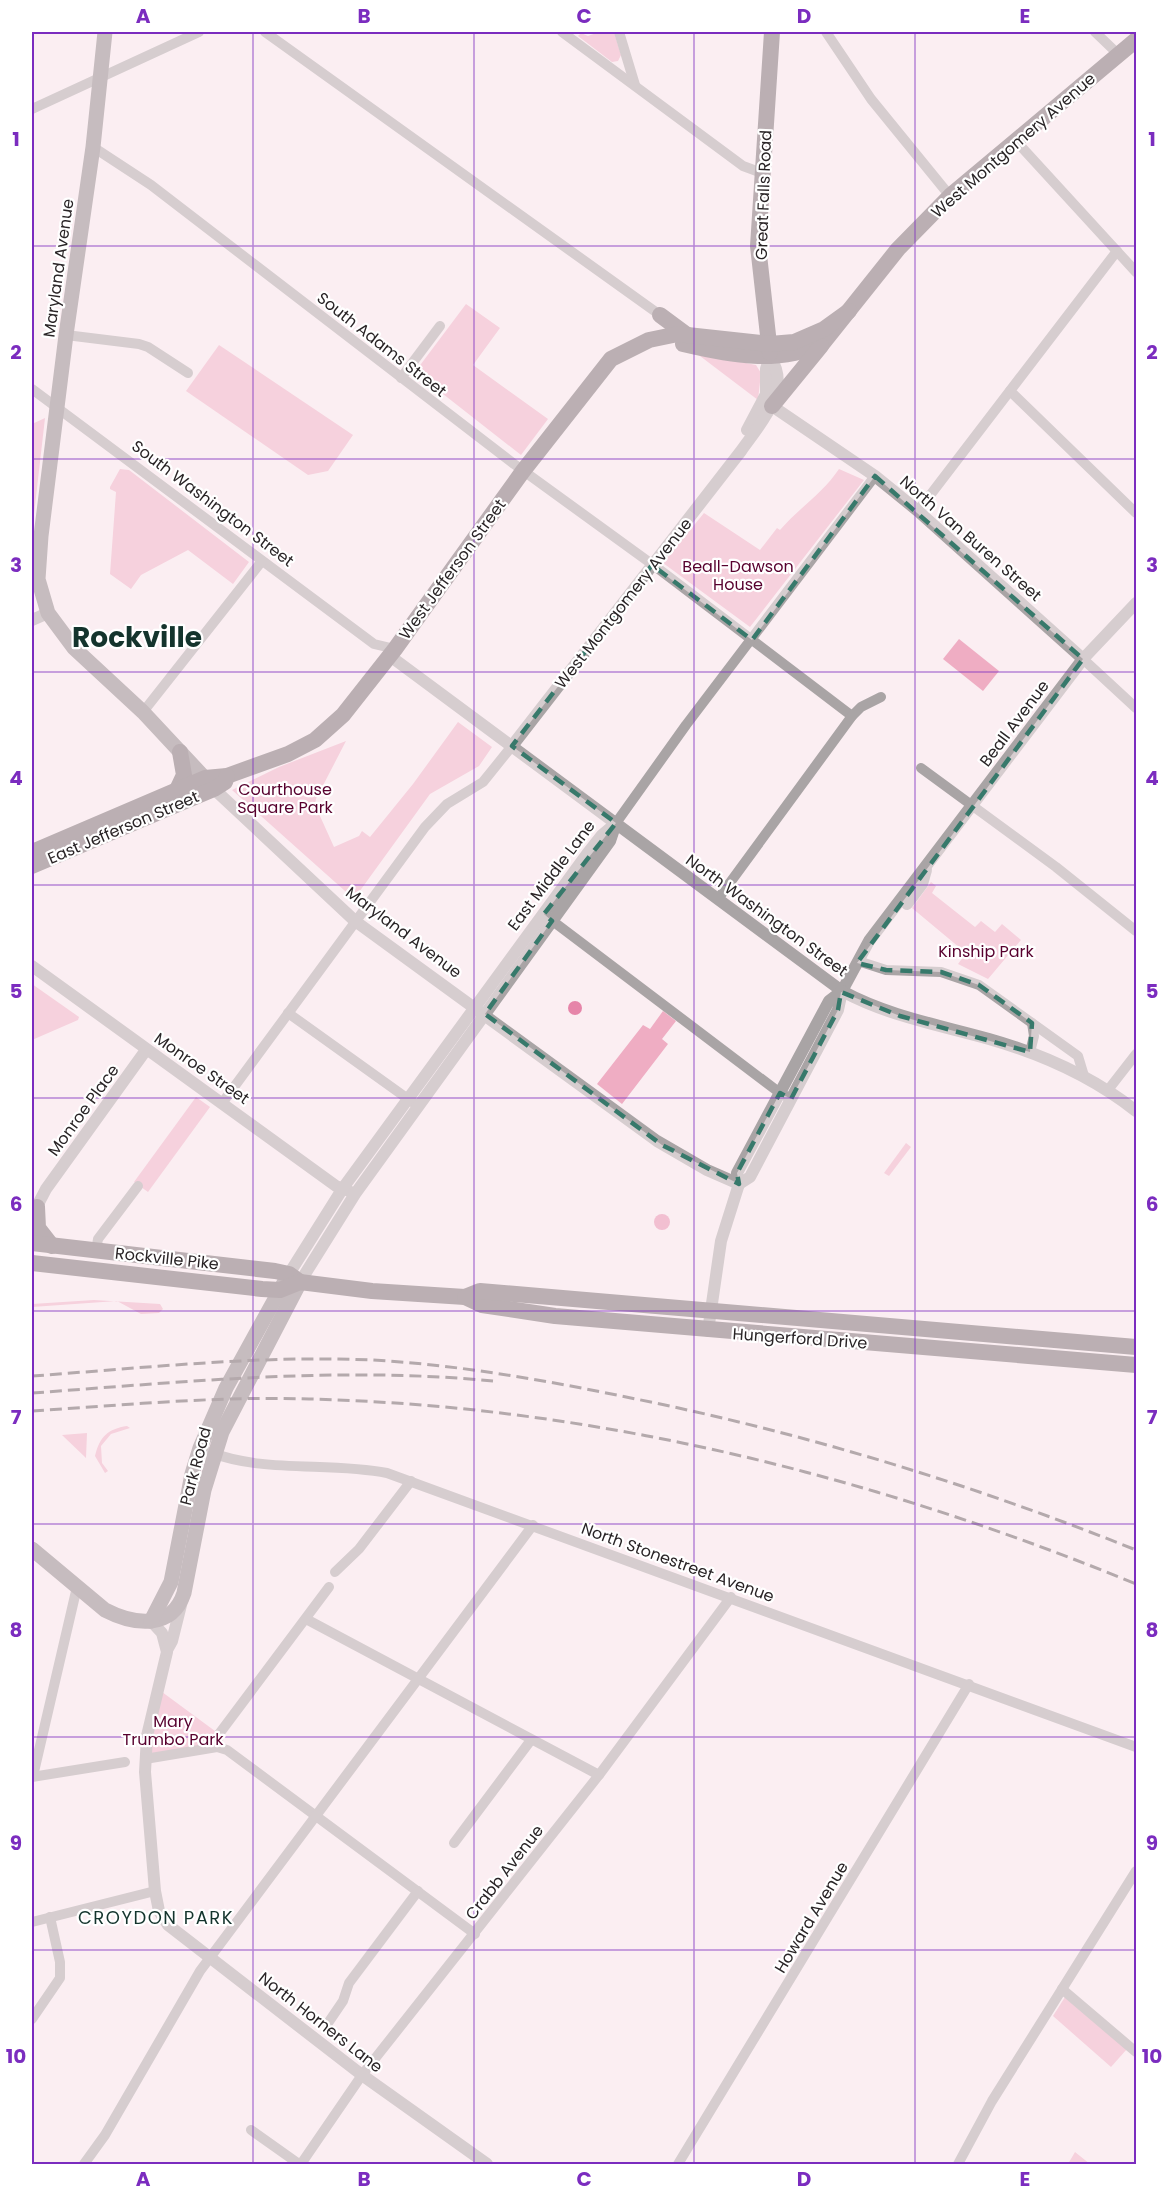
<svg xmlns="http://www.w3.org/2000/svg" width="1168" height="2196" font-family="Poppins,sans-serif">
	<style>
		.green { fill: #efadc3 }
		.water { fill: #e685a9 }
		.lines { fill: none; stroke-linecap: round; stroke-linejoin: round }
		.minor { stroke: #a9a4a5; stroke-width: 10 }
		.tertiary { stroke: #a9a4a5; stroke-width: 12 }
		.secondary { stroke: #867e80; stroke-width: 15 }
		.primary { stroke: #6d6366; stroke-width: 16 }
		.rail { stroke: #5d5658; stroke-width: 3; stroke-dasharray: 12 6; stroke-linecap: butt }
		.marked { fill: none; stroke: #37796b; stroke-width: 4.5; stroke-dasharray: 12 8; stroke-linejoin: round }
		.grid { fill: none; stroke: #7b2cbf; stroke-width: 1.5; stroke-opacity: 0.55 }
		.labels { text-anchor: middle; stroke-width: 4.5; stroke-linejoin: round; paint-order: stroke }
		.street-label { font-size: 16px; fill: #292426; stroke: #fff }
		.park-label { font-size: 16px; fill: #57002e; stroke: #fff }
		.neighbourhood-label { font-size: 18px; letter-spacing: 1.5px; fill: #14342d; stroke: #fff }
		.town-label { font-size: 28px; font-weight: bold; fill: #14342d; stroke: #fff }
		.neatline { fill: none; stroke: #7b2cbf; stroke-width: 2 }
		.grid-label { font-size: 20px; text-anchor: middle; font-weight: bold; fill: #7b2cbf }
	</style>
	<rect width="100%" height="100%" fill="#fbeef2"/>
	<!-- green -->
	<g class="green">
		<path d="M599 32H614L621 55 618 61 612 62 578 36 581 33 588 36Z"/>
		<path d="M466 304 500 328 473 365 548 419 521 455 415 372Z"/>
		<path d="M219 345 353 435 328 471 308 475 186 391Z"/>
		<path d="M696 353 756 365 761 373 758 400Z"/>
		<path d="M45 418 32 532V424Z"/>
		<path d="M120 469 129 470 249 562 233 584 188 550 141 575 131 589 110 574 116 492 110 489V487Z"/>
		<path d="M839 469 864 480 750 627 663 563 704 513 760 550 777 528 780 530C799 508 823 493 839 469Z"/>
		<path d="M959 639 999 671 983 691 943 659Z"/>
		<path d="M458 722 492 747 479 766 430 794 354 899 232 790 279 767 346 741 316 799 315 805 334 847 359 836 362 831 370 837 413 784Z"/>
		<path d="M931 882 936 886 932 893 975 927 981 921 995 932 1002 924 1021 940 988 979 958 964 966 953 912 908Z"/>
		<path d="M32 984 79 1017 78 1020 32 1040Z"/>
		<path d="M663 1011 676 1021 662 1039 668 1044 622 1104 597 1084 643 1025 650 1029Z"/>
		<path d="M196 1097 210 1107 148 1192 134 1182Z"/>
		<path d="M906 1143 911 1147 889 1176 884 1173Z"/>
		<path d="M94 1300 160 1304 163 1309 159 1313 141 1314 117 1301 32 1307V1304Z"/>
		<path d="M127 1426 130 1428 111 1434 101 1446 102 1463 108 1471 105 1473 95 1456C100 1436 108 1429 127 1426Z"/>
		<path d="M87 1433 86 1458 62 1435Z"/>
		<path d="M158 1689 219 1734 217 1747 145 1759Z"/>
		<path d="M1065 1997 1127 2049 1111 2067 1053 2016Z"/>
		<path d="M1075 2152 1090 2164H1091H1068Z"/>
	</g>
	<!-- water -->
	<g class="water">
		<circle cx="575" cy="1008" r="7"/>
		<circle cx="662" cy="1222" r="8"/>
	</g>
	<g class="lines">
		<!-- minor -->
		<g class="minor">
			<path d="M265 32 660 315"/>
			<path d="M562 32 743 166 762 173"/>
			<path d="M619 32 635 85"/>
			<path d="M826 32 871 99 950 196"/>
			<path d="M1095 32 1119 55"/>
			<path d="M32 109 199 32"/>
			<path d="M1015 140 1136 272"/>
			<path d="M93 147 151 185 514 464 660 570 852 716"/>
			<path d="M66 335 139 344 148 347 188 373"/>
			<path d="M401 378 440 326"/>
			<path d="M32 389 374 644 395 649"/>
			<path d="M1010 391 1136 513"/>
			<path d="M918 511 1117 251"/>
			<path d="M1083 659 1136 708"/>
			<path d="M143 712 262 561"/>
			<path d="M921 768 1056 867 1136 931"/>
			<path d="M616 823 686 725 875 476"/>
			<path d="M718 899 852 716 861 707 881 697"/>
			<path d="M546 916 780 1093 791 1099"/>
			<path d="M858 961 886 970 941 972 979 985 1078 1056 1084 1076"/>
			<path d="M288 1013 415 1104"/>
			<path d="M1030 1052 1034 1036 1032 1023"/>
			<path d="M1108 1090 1136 1054"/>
			<path d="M223 1102 425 827 447 804 483 782 512 746"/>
			<path d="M96 1251 98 1239 138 1186"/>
			<path d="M210 1452C262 1473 330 1462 387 1473L1136 1747"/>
			<path d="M335 1572 359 1549 411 1481"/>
			<path d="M306 1619 599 1775"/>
			<path d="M217 1747 219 1734 329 1587"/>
			<path d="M145 1759 217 1747 227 1750 475 1934"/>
			<path d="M33 1776 77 1587"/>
			<path d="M32 1777 125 1762"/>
			<path d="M454 1843 531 1740"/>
			<path d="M32 1922 155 1891"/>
			<path d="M1062 1989 1136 2052"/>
			<path d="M32 2019 60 1978V1962L50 1917"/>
			<path d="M328 2023 343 2001 349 1983 418 1891"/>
			<path d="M251 2130 299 2164"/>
			<path d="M84 2164 105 2135 200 1971 533 1525"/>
			<path d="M301 2164 362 2075 599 1775 731 1597"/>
			<path d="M678 2164 969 1684"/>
			<path d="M958 2164 992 2101 1136 1871"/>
		</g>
		<!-- tertiary -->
		<g class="tertiary">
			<path d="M772 406 875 476 918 511 1083 659"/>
			<path d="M747 430 766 394V369L770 357"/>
			<path d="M32 620 48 613"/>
			<path d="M390 656 842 991C888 1016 939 1025 989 1039 1042 1054 1093 1077 1136 1111"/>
			<path d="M512 746 741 451C759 425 793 390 770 357"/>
			<path d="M214 789 355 921 657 1141 707 1170 739 1184"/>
			<path d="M907 904 922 884 926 870"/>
			<path d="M32 966 336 1186 349 1191"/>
			<path d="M739 1184 750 1177 838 1010 842 991 869 941 1083 659 1136 603"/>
			<path d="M34 1212 46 1189 146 1050"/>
			<path d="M289 1274 343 1188 587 854 602 835 615 824"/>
			<path d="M300 1282 355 1194 610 841 616 823"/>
			<path d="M708 1331 721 1241 739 1184 737 1173 829 1001 842 991"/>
			<path d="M151 1621 162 1633 167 1652 147 1736 145 1772 155 1891 159 1911 168 1925 362 2075 487 2164"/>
			<path d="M167 1650 172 1641 182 1601"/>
		</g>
		<!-- secondary -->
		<g class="secondary">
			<path d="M105 32 93 147 66 335 41 536 38 579 48 613 74 648 143 712 212 786"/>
			<path d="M32 1549 105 1610C134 1625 172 1630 184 1593L204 1490 222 1432 300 1282"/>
			<path d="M151 1621 171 1582 192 1474 200 1448 226 1388 285 1281"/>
		</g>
		<!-- primary -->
		<g class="primary">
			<path d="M660 315 687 335"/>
			<path d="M683 344C730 355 778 365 823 343L898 249 950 196 1136 40"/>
			<path d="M770 353 758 246 772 32"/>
			<path d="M772 406 821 346"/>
			<path d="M177 790 184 775 180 752"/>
			<path d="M32 852 205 778 227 776 288 754 315 740 343 715 395 649 523 471 611 359 649 340 678 334 770 344 794 342 824 329 849 311"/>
			<path d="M32 866 214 789 225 782 227 776"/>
			<path d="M37 1207 38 1228 52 1246"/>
			<path d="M32 1243 275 1271 289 1274 300 1282"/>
			<path d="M32 1263 262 1289 280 1290 300 1282 372 1291 465 1297 482 1305 555 1316 1136 1365"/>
			<path d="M465 1297 480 1291 1136 1347"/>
		</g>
		<!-- rail -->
		<g class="rail">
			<path d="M32 1376C144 1368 259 1355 372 1360 461 1365 549 1381 636 1399 808 1434 974 1485 1136 1550"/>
			<path d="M32 1393C185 1382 339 1366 493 1381"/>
			<path d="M32 1411C124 1405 217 1396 309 1399 594 1406 874 1476 1136 1584"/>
		</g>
	</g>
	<!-- marked area -->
	<path d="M0 0H1168V2196H0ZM875 476 1083 659 857 963 886 970 941 972 979 985 1032 1023 1030 1052 900 1016 841 992 838 1010 791 1099 780 1093 737 1173 739 1184 662 1145 485 1014 552 921 544 914 616 823 512 746 652 565 752 640Z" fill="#fbeef2" fill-opacity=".55" fill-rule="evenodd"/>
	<path class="marked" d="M875 476 1083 659 857 963 886 970 941 972 979 985 1032 1023 1030 1052 900 1016 841 992 838 1010 791 1099 780 1093 737 1173 739 1184 662 1145 485 1014 552 921 544 914 616 823 512 746 652 565 752 640Z"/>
	<!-- grid -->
	<path class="grid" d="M253 32V2164M474 32V2164M694 32V2164M915 32V2164M32 246H1136M32 459H1136M32 672H1136M32 885H1136M32 1098H1136M32 1311H1136M32 1524H1136M32 1737H1136M32 1950H1136"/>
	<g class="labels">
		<!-- street labels -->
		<g class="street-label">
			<text transform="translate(1013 145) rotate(-41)" y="6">West Montgomery Avenue</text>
			<text transform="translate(763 195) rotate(-88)" y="6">Great Falls Road</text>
			<text transform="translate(58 268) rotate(-82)" y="6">Maryland Avenue</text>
			<text transform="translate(382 344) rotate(38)" y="6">South Adams Street</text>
			<text transform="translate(213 503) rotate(37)" y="6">South Washington Street</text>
			<text transform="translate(971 538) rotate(41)" y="6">North Van Buren Street</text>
			<text transform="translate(452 569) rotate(-54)" y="6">West Jefferson Street</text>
			<text transform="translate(623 603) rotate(-52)" y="6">West Montgomery Avenue</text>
			<text transform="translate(1014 723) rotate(-53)" y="6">Beall Avenue</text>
			<text transform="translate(123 827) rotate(-23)" y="6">East Jefferson Street</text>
			<text transform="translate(551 875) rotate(-53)" y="6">East Middle Lane</text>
			<text transform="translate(767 915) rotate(36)" y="6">North Washington Street</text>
			<text transform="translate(404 932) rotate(37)" y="6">Maryland Avenue</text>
			<text transform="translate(202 1068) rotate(35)" y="6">Monroe Street</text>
			<text transform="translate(83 1110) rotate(-54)" y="6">Monroe Place</text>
			<text transform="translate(167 1258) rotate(6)" y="6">Rockville Pike</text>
			<text transform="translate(800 1338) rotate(4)" y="6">Hungerford Drive</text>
			<text transform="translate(195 1466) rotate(-75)" y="6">Park Road</text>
			<text transform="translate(678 1562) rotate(20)" y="6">North Stonestreet Avenue</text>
			<text transform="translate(504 1872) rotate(-52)" y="6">Crabb Avenue</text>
			<text transform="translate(811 1917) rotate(-59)" y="6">Howard Avenue</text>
			<text transform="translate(321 2022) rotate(38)" y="6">North Horners Lane</text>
		</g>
		<!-- park labels -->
		<g class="park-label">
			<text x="738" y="572">Beall-Dawson<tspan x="738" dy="18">House</tspan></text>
			<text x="285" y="795">Courthouse<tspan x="285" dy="18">Square Park</tspan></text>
			<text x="986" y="957">Kinship Park</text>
			<text x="173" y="1727">Mary<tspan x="173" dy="18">Trumbo Park</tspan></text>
		</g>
		<!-- neighbourhood labels -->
		<g class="neighbourhood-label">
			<text x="156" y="1924">CROYDON PARK</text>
		</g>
		<!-- town labels -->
		<g class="town-label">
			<text x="137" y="647">Rockville</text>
		</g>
	</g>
	<!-- border -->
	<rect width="1168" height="2196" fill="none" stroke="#ffffff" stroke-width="66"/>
	<rect x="33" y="33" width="1102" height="2130" class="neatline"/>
	<g class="grid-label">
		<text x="143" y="23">A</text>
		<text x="364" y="23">B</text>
		<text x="584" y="23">C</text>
		<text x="804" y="23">D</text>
		<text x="1025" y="23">E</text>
		<text x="16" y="146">1</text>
		<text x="1152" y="146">1</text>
		<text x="16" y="359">2</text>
		<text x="1152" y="359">2</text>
		<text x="16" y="572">3</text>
		<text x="1152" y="572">3</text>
		<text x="16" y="785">4</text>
		<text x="1152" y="785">4</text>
		<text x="16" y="998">5</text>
		<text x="1152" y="998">5</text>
		<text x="16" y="1211">6</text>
		<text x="1152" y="1211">6</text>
		<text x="16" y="1424">7</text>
		<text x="1152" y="1424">7</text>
		<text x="16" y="1637">8</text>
		<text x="1152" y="1637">8</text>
		<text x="16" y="1850">9</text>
		<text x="1152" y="1850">9</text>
		<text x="16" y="2063">10</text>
		<text x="1152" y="2063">10</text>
		<text x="143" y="2186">A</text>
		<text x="364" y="2186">B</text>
		<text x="584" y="2186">C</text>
		<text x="804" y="2186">D</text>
		<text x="1025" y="2186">E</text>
	</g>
</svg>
